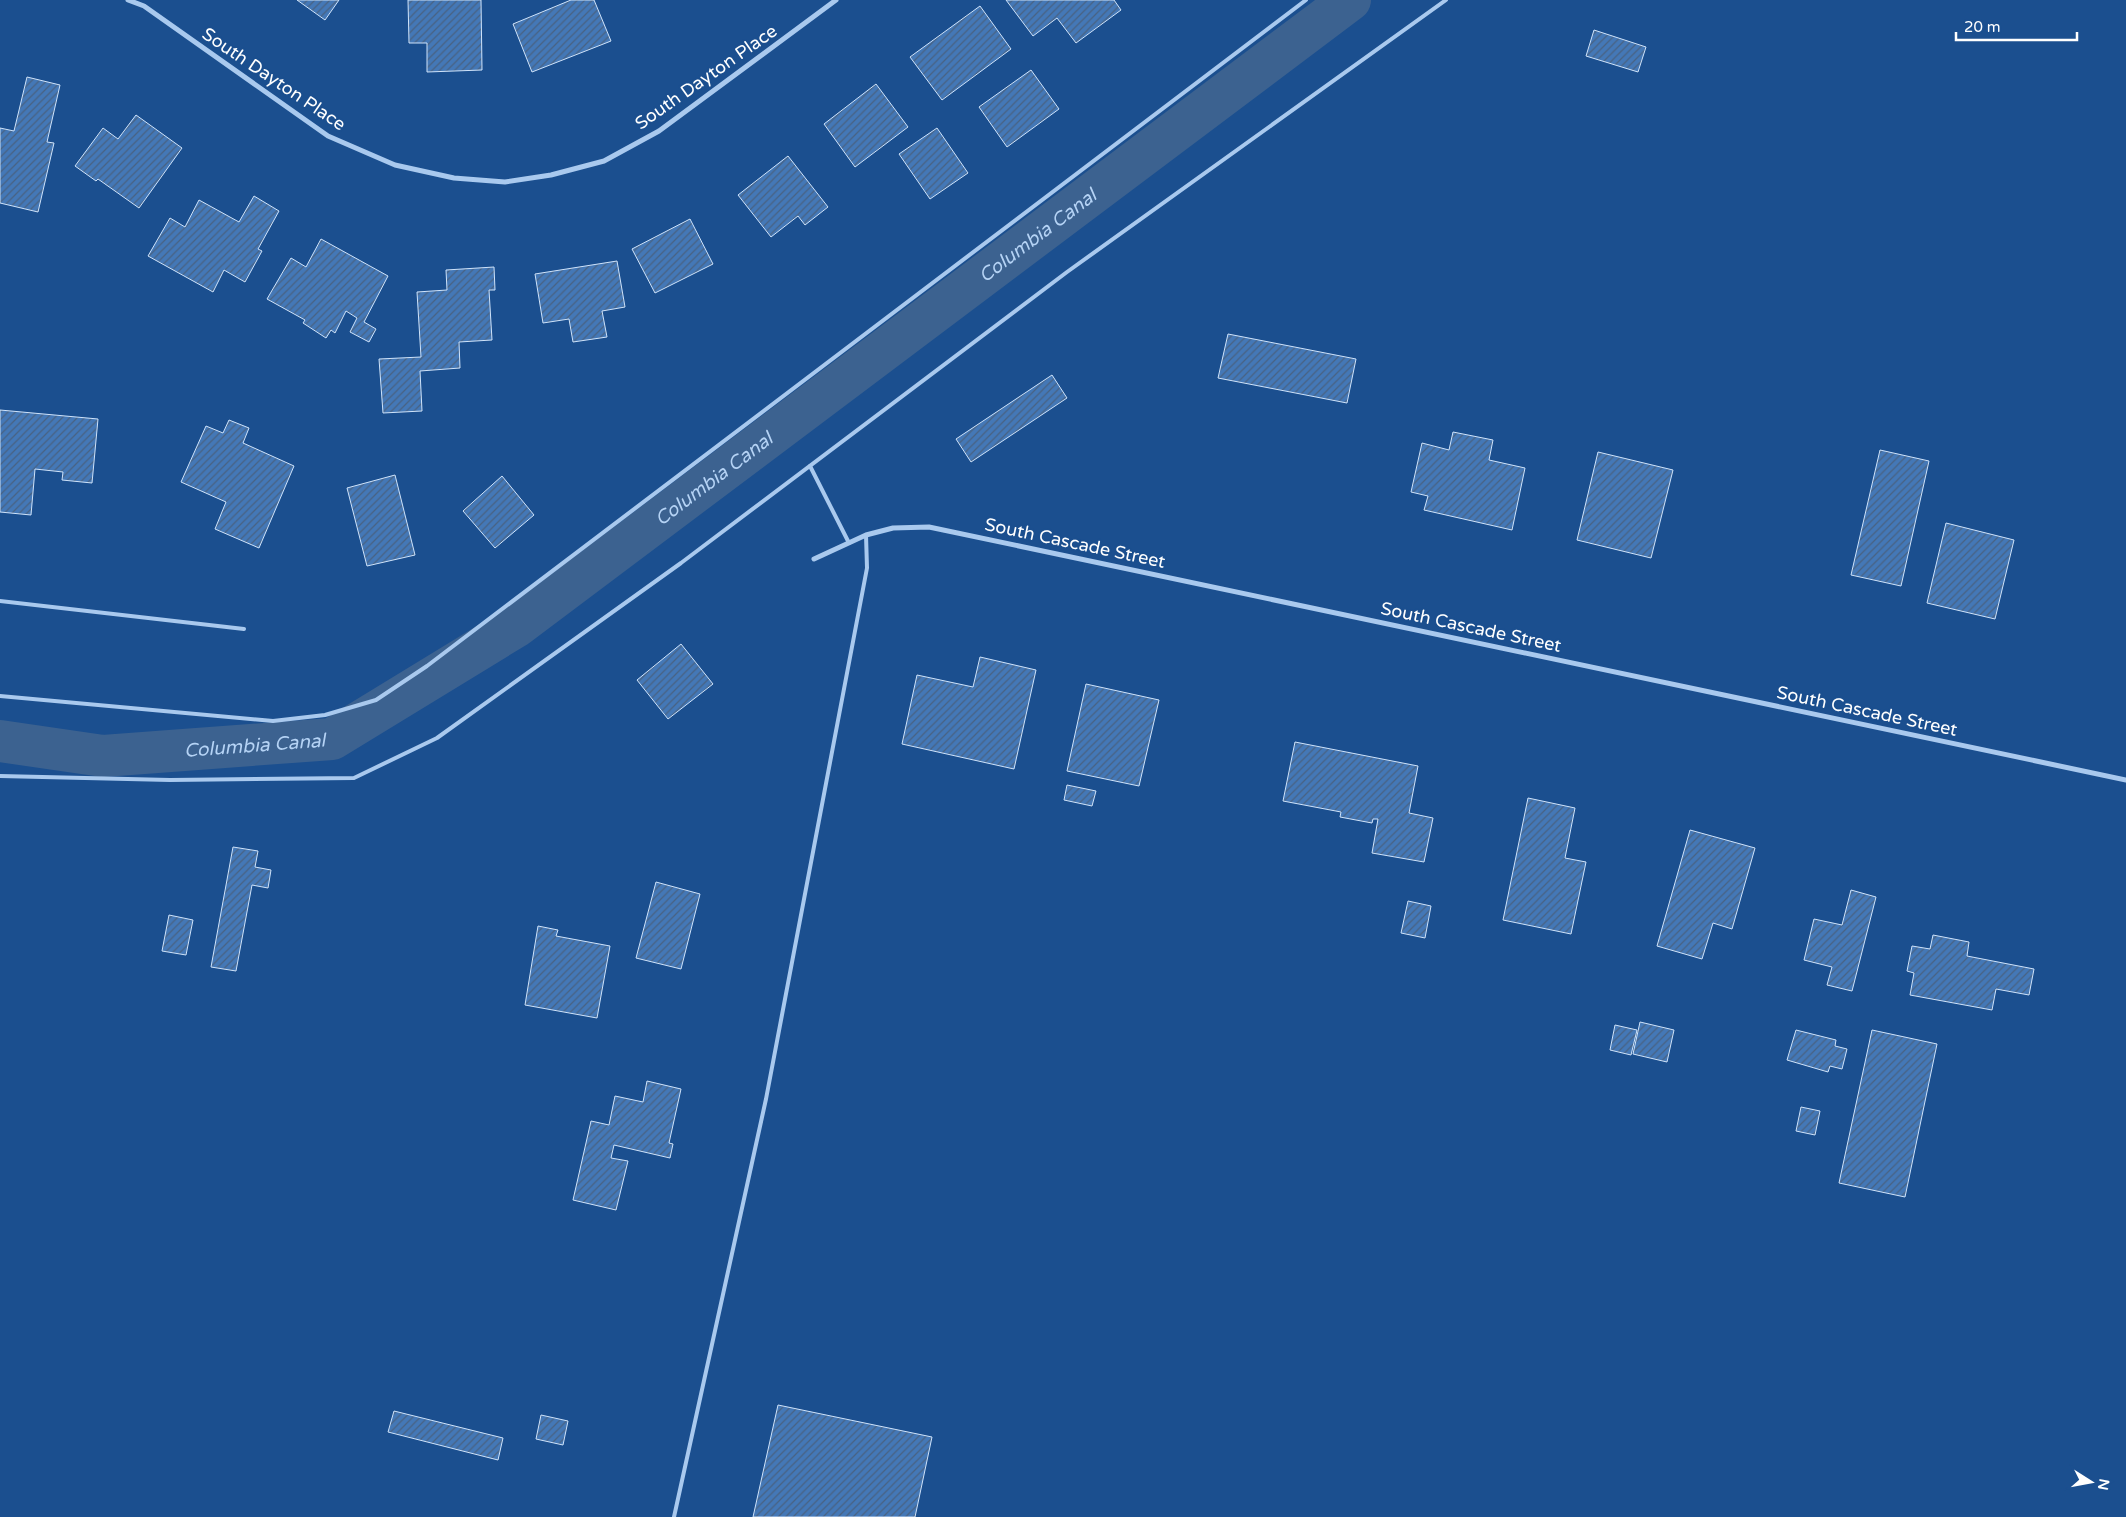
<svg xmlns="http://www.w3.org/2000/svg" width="2126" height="1517" font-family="'Varela Round',sans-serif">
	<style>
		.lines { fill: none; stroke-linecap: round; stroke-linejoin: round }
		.canal { stroke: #3c6290; stroke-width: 42 }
		.building { fill: url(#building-hatch); stroke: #cfe3fa }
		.lane { stroke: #a9c9ee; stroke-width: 4 }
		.street { stroke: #a9c9ee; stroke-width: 5 }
		.labels { text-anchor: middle; stroke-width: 4; stroke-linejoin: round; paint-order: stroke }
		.street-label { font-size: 18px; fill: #fff; stroke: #1b4f8f }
		.water-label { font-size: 19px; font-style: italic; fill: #b5d3f5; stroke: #1b4f8f }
	</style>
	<defs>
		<pattern id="building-hatch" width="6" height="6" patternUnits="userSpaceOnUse" patternTransform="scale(1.25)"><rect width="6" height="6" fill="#4478b7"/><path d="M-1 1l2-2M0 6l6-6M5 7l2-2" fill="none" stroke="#486282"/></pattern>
	</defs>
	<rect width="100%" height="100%" fill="#1b4f8f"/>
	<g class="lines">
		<!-- canal -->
		<path class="canal" id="s1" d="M0 741 103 756 332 739 517 626 1350 0"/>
	</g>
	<!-- building -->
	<g class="building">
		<path d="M297 0H339L325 20Z"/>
		<path d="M408 0H481L482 70 427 72V43H409Z"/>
		<path d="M571 0H594L611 41 532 72 513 24Z"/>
		<path d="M1006 0H1114L1121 10 1076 43 1057 18 1033 36Z"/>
		<path d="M980 6 1011 49 942 100 910 57Z"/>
		<path d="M1594 30 1646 47 1638 72 1586 56Z"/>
		<path d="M1031 70 1059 109 1007 147 979 107Z"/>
		<path d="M27 77 60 85 47 142 54 143 38 212 0 203V128L14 131Z"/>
		<path d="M876 84 908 127 855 167 824 124Z"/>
		<path d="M136 115 182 148 139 208 98 179 96 181 75 166 103 128 118 139Z"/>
		<path d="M937 128 968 173 930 199 899 154Z"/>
		<path d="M788 156 828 207 805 225 798 216 771 237 738 195Z"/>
		<path d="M254 196 279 211 258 249 262 251 245 282 224 270 213 292 148 256 170 218 185 227 199 200 239 222Z"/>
		<path d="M690 219 713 264 655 293 632 249Z"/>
		<path d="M321 239 388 276 364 322 376 329 369 342 350 332 357 318 346 311 335 333 331 330 326 338 303 323 305 320 267 299 291 258 306 267Z"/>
		<path d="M617 261 625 307 602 311 607 337 573 342 569 319 543 323 535 274Z"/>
		<path d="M494 267 495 290H489L492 340 459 342 460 368 420 371 422 411 383 413 379 359 421 357 417 292 447 290 446 270Z"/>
		<path d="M1228 334 1356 359 1347 403 1218 378Z"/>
		<path d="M1052 375 1067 398 971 462 956 439Z"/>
		<path d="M0 410 98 419 92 483 62 480 63 472 35 469 31 515 0 512Z"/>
		<path d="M229 420 249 428 243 443 294 466 259 548 215 529 226 502 181 482 206 426 223 433Z"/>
		<path d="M1453 432 1493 440 1489 460 1525 468 1512 530 1424 510 1428 496 1411 492 1422 443 1449 450Z"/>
		<path d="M1880 450 1929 461 1901 586 1851 575Z"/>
		<path d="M1598 452 1673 470 1651 558 1577 540Z"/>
		<path d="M395 475 415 555 367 566 347 488Z"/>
		<path d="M502 476 534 515 495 548 463 511Z"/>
		<path d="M1946 523 2014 540 1995 619 1927 603Z"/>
		<path d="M681 644 713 684 668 719 637 680Z"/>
		<path d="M980 657 1036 670 1014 769 902 744 917 675 973 687Z"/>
		<path d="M1086 684 1159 700 1139 786 1067 771Z"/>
		<path d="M1295 742 1418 766 1409 813 1433 818 1424 862 1372 853 1378 819H1373L1372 823 1340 817 1341 812 1283 801Z"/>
		<path d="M1067 785 1096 791 1092 806 1064 800Z"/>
		<path d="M1528 798 1575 808 1565 858 1586 862 1571 934 1503 920Z"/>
		<path d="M1690 830 1755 848 1732 929 1713 923 1702 959 1657 946Z"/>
		<path d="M233 847 258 851 255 867 271 870 268 888 252 885 236 971 211 967Z"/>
		<path d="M656 882 700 894 681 969 636 958Z"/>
		<path d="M1851 890 1876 897 1852 991 1827 985 1832 967 1804 960 1814 919 1842 925Z"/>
		<path d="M1408 901 1431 906 1425 938 1401 933Z"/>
		<path d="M169 915 193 920 186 955 162 951Z"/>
		<path d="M538 926 558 930 556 936 610 946 597 1018 525 1005Z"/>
		<path d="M1933 935 1969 942 1967 956 2034 969 2029 995 1996 989 1992 1010 1910 995 1914 973 1907 971 1912 946 1930 949Z"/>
		<path d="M1640 1022 1674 1030 1667 1062 1633 1054Z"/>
		<path d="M1615 1025 1637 1030 1631 1055 1610 1050Z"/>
		<path d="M1796 1030 1836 1040 1835 1046 1847 1049 1842 1069 1830 1066 1828 1072 1787 1060Z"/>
		<path d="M1872 1030 1937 1044 1905 1197 1839 1183Z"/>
		<path d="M647 1081 681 1089 669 1143 673 1144 670 1158 614 1145 611 1158 628 1161 616 1210 573 1200 591 1121 609 1125 615 1096 643 1102Z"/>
		<path d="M1801 1107 1820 1111 1815 1135 1796 1131Z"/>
		<path d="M778 1405 932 1437 915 1517H753Z"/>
		<path d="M394 1411 503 1438 498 1460 388 1432Z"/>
		<path d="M541 1415 568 1421 563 1445 536 1439Z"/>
	</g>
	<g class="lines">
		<!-- lane -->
		<g class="lane">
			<path d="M810 466 849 543"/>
			<path d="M0 601 244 629"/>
			<path d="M0 696 273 721 325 715 376 700 427 666 1306 0"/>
			<path d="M0 776 170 780 354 778 437 738 681 563 1067 272 1446 0"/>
			<path d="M674 1517 766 1099 867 568 866 535"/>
		</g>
		<!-- street -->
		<g class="street">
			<path d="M128 0 144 6 328 136 395 165 454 178 505 182 551 175 604 161 659 131 836 0"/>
			<path d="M814 559 866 535 893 528 929 527 2126 780"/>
		</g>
	</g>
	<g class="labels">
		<!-- street labels -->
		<g class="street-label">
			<text transform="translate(706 77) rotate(-35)" y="6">South Dayton Place</text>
			<text transform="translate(274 79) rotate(34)" y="6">South Dayton Place</text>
			<text transform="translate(1075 543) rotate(12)" y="6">South Cascade Street</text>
			<text transform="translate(1471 627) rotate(12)" y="6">South Cascade Street</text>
			<text transform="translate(1867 711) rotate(12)" y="6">South Cascade Street</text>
		</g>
		<!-- water labels -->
		<g class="water-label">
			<text dy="7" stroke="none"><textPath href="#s1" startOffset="1201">Columbia Canal</textPath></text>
			<text dy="7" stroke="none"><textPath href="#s1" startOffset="796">Columbia Canal</textPath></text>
			<text dy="7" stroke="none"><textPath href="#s1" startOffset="256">Columbia Canal</textPath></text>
		</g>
	</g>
	<!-- north arrow -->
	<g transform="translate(2091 1482) rotate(101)" stroke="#1b4f8f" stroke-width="4" paint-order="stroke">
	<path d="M0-4L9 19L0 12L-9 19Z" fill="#ffffff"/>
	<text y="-8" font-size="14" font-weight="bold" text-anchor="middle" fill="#ffffff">N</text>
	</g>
	<!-- scale -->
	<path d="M1956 32v8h121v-8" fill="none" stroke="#ffffff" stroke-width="2.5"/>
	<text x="1964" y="32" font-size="15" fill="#ffffff" stroke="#1b4f8f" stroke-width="4" paint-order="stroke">20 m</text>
</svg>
